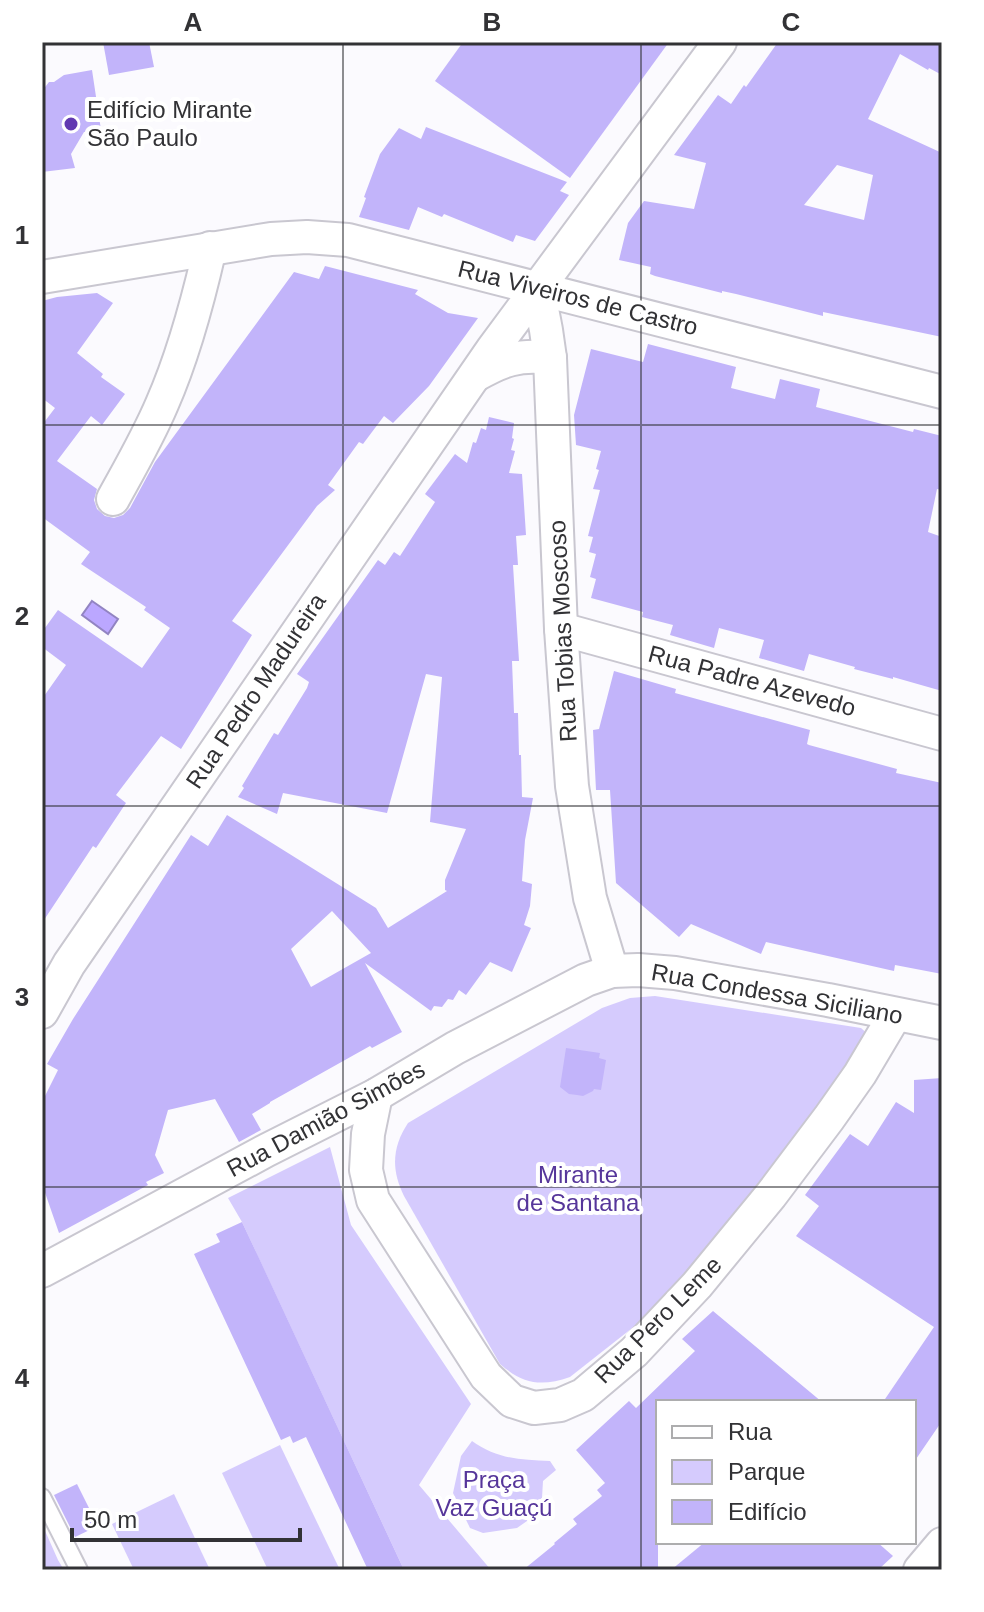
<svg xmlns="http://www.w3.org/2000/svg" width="984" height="1612" font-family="Helvetica,sans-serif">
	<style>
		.green { fill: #d5cbfd }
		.water { fill: #bba7ff; stroke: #9284c2; stroke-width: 2 }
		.building { fill: #c2b4fa; fill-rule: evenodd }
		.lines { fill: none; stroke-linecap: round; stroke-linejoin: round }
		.service-casing { stroke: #c9c7d0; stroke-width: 20 }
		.minor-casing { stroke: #c9c7d0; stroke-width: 36 }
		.service { stroke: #fff; stroke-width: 16 }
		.minor { stroke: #fff; stroke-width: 32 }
		.grid { fill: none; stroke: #323235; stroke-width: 2; stroke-opacity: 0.55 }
		.poi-dot { fill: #6139b1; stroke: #fff; stroke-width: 3 }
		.labels { text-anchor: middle; stroke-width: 8; stroke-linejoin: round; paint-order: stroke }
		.poi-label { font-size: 24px; fill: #323235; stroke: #fff; text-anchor: start }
		.street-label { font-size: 24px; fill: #323235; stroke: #fff }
		.park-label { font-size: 24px; fill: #56369a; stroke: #fff }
		.neatline { fill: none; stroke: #323235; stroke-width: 3 }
		.grid-label { font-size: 26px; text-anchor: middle; font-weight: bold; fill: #323235 }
	</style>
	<rect width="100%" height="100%" fill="#fbfafe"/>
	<!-- green -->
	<g class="green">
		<path d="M655 996 861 1028 870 1036 692 1281 570 1377C541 1387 523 1384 500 1364L404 1196C391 1170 392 1147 408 1123L602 1008 630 998Z"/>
		<path d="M330 1147 351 1225 471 1404 419 1485 491 1570H404L242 1222 228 1198Z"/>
		<path d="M472 1441C497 1459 521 1460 550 1461L556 1470 543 1481 542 1498 531 1508 527 1521 517 1528 483 1533 470 1528 453 1493 461 1456Z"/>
		<path d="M280 1445 339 1568 334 1570H268L222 1473Z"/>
		<path d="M174 1494 210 1570H134L112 1524Z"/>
		<path d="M42 1524 58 1560 64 1570H42Z"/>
	</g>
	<!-- water -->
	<path class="water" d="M92 601 118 619 108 634 82 615Z"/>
	<!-- building -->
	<g class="building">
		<path d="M103 42H149L154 67 109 75Z"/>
		<path d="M463 42H669L570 178 435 81Z"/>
		<path d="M778 42H942V75L929 68 928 70 900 54 868 119 942 153V337L823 312V316L736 294 722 291V293L655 276 650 274 651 267 619 260 628 223 644 201 694 209 706 163 674 155 718 95 731 104 744 85 746 87ZM837 165 873 175 864 220 804 205Z"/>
		<path d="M92 70 101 130 84 132 71 154 75 168 42 172V91L49 82H54L64 75Z"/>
		<path d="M426 127 567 182 560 191 569 195 535 241 516 235 513 242 444 214 442 217 418 207 409 230 359 217 366 198 364 197 380 154 388 143 399 128 421 139Z"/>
		<path d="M325 266 418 290 415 294 448 313 478 318 429 386 393 423 384 416 363 444 359 442 328 485 335 490 317 506 232 621 252 635 181 749 161 736 116 795 126 803 96 848 93 846 42 923V699L66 665 42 647V632L58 610 142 668 170 628 144 610 146 607 81 564 90 552 42 517V425L55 408 42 398V301L57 297 97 293 113 303 77 353 103 374 101 377 125 394 102 425 91 416 57 461 97 489 94 500 97 509 105 516 114 518 123 515 130 508 155 462 294 272 319 279Z"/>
		<path d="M648 344 736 367 731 388 775 399 780 379 820 389 816 407 913 432 914 429 942 436V490L937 489 928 532 942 537V691L893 677V679L854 669 855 667 809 654 804 671 759 658 764 640 719 628 714 648 670 635 673 625 642 617 643 612 591 598 596 579 590 577 596 554 589 552 593 537 588 536 600 490 593 489 599 470 596 469 601 451 576 445 574 415 591 349 643 362Z"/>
		<path d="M489 417 514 423 512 438 514 439 511 450 515 451 509 473 522 474 526 535 516 536 518 565H513L519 661H512L514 713H518L519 755H521L522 797 533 798 525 840 522 881 532 884 530 906 524 925 531 928 512 972 490 962 466 995 459 990 453 1000 448 999 442 1007 434 1006 431 1011 365 963 402 1032 372 1048 370 1046 270 1102V1103L252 1114 261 1130 239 1142 215 1099 168 1110 155 1155 164 1173 146 1182 148 1185 59 1233 42 1184V1102L58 1070 47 1064 73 1019 191 835 208 846 227 815 376 908 388 928 447 891 445 890V880L466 829 430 822 442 677 426 674 387 813 283 793 277 814 238 797 244 788 242 786 274 733 278 735 307 688 309 682 297 674 378 560 385 565 394 552 400 556 435 502 425 494 455 454 467 463 473 442 476 443 481 428 486 430ZM332 911 371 953 311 987 291 949Z"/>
		<path d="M614 671 676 689 675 693 810 730 807 744 809 745 897 769 896 773 942 783V974L895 965 894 971 766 942 761 954 691 924 679 937 616 883 610 790H596L593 730 599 729Z"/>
		<path d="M566 1048 600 1053 599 1058 606 1060 601 1090 594 1089 593 1091 583 1096 577 1095 569 1094 560 1087Z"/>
		<path d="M942 1078V1421L914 1462V1402H883L934 1327 796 1236 819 1206 805 1195 850 1134 868 1146 896 1102 914 1113V1080Z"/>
		<path d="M242 1222 259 1258 404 1570H368L306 1437 293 1443 290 1436 281 1440 194 1254 220 1242 216 1234Z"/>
		<path d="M713 1311 822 1402H658V1570H523L555 1544 554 1543 577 1524 573 1519 602 1496 597 1490 605 1483 576 1450 629 1401 636 1408 695 1351 682 1339Z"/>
		<path d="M77 1484 98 1526 75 1537 54 1495Z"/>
		<path d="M705 1542H877L893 1556 878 1570H671Z"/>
	</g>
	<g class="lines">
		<!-- service casing -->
		<g class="service-casing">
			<path id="service" d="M42 1497 79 1570"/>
		</g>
		<!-- minor casing -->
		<g class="minor-casing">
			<g id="minor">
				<path d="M42 277 271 239 307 237 348 240 942 392"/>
				<path d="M538 288 546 330 550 358 561 629 572 786 590 898 612 971"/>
				<path d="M476 375C502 360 519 354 550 358"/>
				<path d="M113 499C130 468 148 437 162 404 184 354 198 301 210 248"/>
				<path d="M561 629 942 734"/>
				<path d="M42 1012 69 964 492 350 720 42"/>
				<path d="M376 1095 368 1134 366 1170 373 1200 486 1376 512 1401 534 1408 560 1405 583 1395 634 1352 697 1285 771 1195 829 1118 860 1074 895 1015"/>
				<path d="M42 1271 267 1150 376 1095 455 1048 586 980 612 971 638 970 675 973 828 1000 942 1023"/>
				<path d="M920 1570 942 1544"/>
			</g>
		</g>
		<!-- service -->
		<use href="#service" class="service"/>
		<!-- minor -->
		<use href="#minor" class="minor"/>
	</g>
	<!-- grid -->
	<path class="grid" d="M343 42V1570M641 42V1570M42 425H942M42 806H942M42 1187H942"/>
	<!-- markers -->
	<circle class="poi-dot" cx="71" cy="124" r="8"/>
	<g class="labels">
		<!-- poi labels -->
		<g class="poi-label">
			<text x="87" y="118">Edifício Mirante<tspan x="87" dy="28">São Paulo</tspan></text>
		</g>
		<!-- street labels -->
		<g class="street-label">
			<text transform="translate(578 298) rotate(14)" y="8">Rua Viveiros de Castro</text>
			<text transform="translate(563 631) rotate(-93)" y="8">Rua Tobias Moscoso</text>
			<text transform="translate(752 681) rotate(15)" y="8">Rua Padre Azevedo</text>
			<text transform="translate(256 691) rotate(-56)" y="8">Rua Pedro Madureira</text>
			<text transform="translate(777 994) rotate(10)" y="8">Rua Condessa Siciliano</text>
			<text transform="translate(326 1119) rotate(-28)" y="8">Rua Damião Simões</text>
			<text transform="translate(658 1320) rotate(-45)" y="8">Rua Pero Leme</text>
		</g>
		<!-- park labels -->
		<g class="park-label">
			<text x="578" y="1183">Mirante<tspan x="578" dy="28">de Santana</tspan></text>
			<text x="494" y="1488">Praça<tspan x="494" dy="28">Vaz Guaçú</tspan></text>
		</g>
	</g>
	<!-- border -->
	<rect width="984" height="1612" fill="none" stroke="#ffffff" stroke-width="88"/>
	<!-- legend -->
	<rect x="656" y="1400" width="260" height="144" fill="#ffffff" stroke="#adadae" stroke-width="2"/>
	<rect x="672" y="1426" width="40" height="12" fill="#ffffff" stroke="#adadae" stroke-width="2"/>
	<text x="728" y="1440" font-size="24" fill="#323235">Rua</text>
	<rect x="672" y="1460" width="40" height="24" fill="#d5cbfd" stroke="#adadae" stroke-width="2"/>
	<text x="728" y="1480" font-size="24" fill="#323235">Parque</text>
	<rect x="672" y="1500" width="40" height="24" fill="#c2b4fa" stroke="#adadae" stroke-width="2"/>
	<text x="728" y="1520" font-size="24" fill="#323235">Edifício</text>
	<!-- scale -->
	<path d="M72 1528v12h228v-12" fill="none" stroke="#323235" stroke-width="4"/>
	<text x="84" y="1528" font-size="24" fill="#323235" stroke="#ffffff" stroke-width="6" paint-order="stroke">50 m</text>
	<rect x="44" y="44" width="896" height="1524" class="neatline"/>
	<g class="grid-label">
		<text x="193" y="31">A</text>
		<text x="492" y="31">B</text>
		<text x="791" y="31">C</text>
		<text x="22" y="244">1</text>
		<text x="22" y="625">2</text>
		<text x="22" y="1006">3</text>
		<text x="22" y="1387">4</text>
	</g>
</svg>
